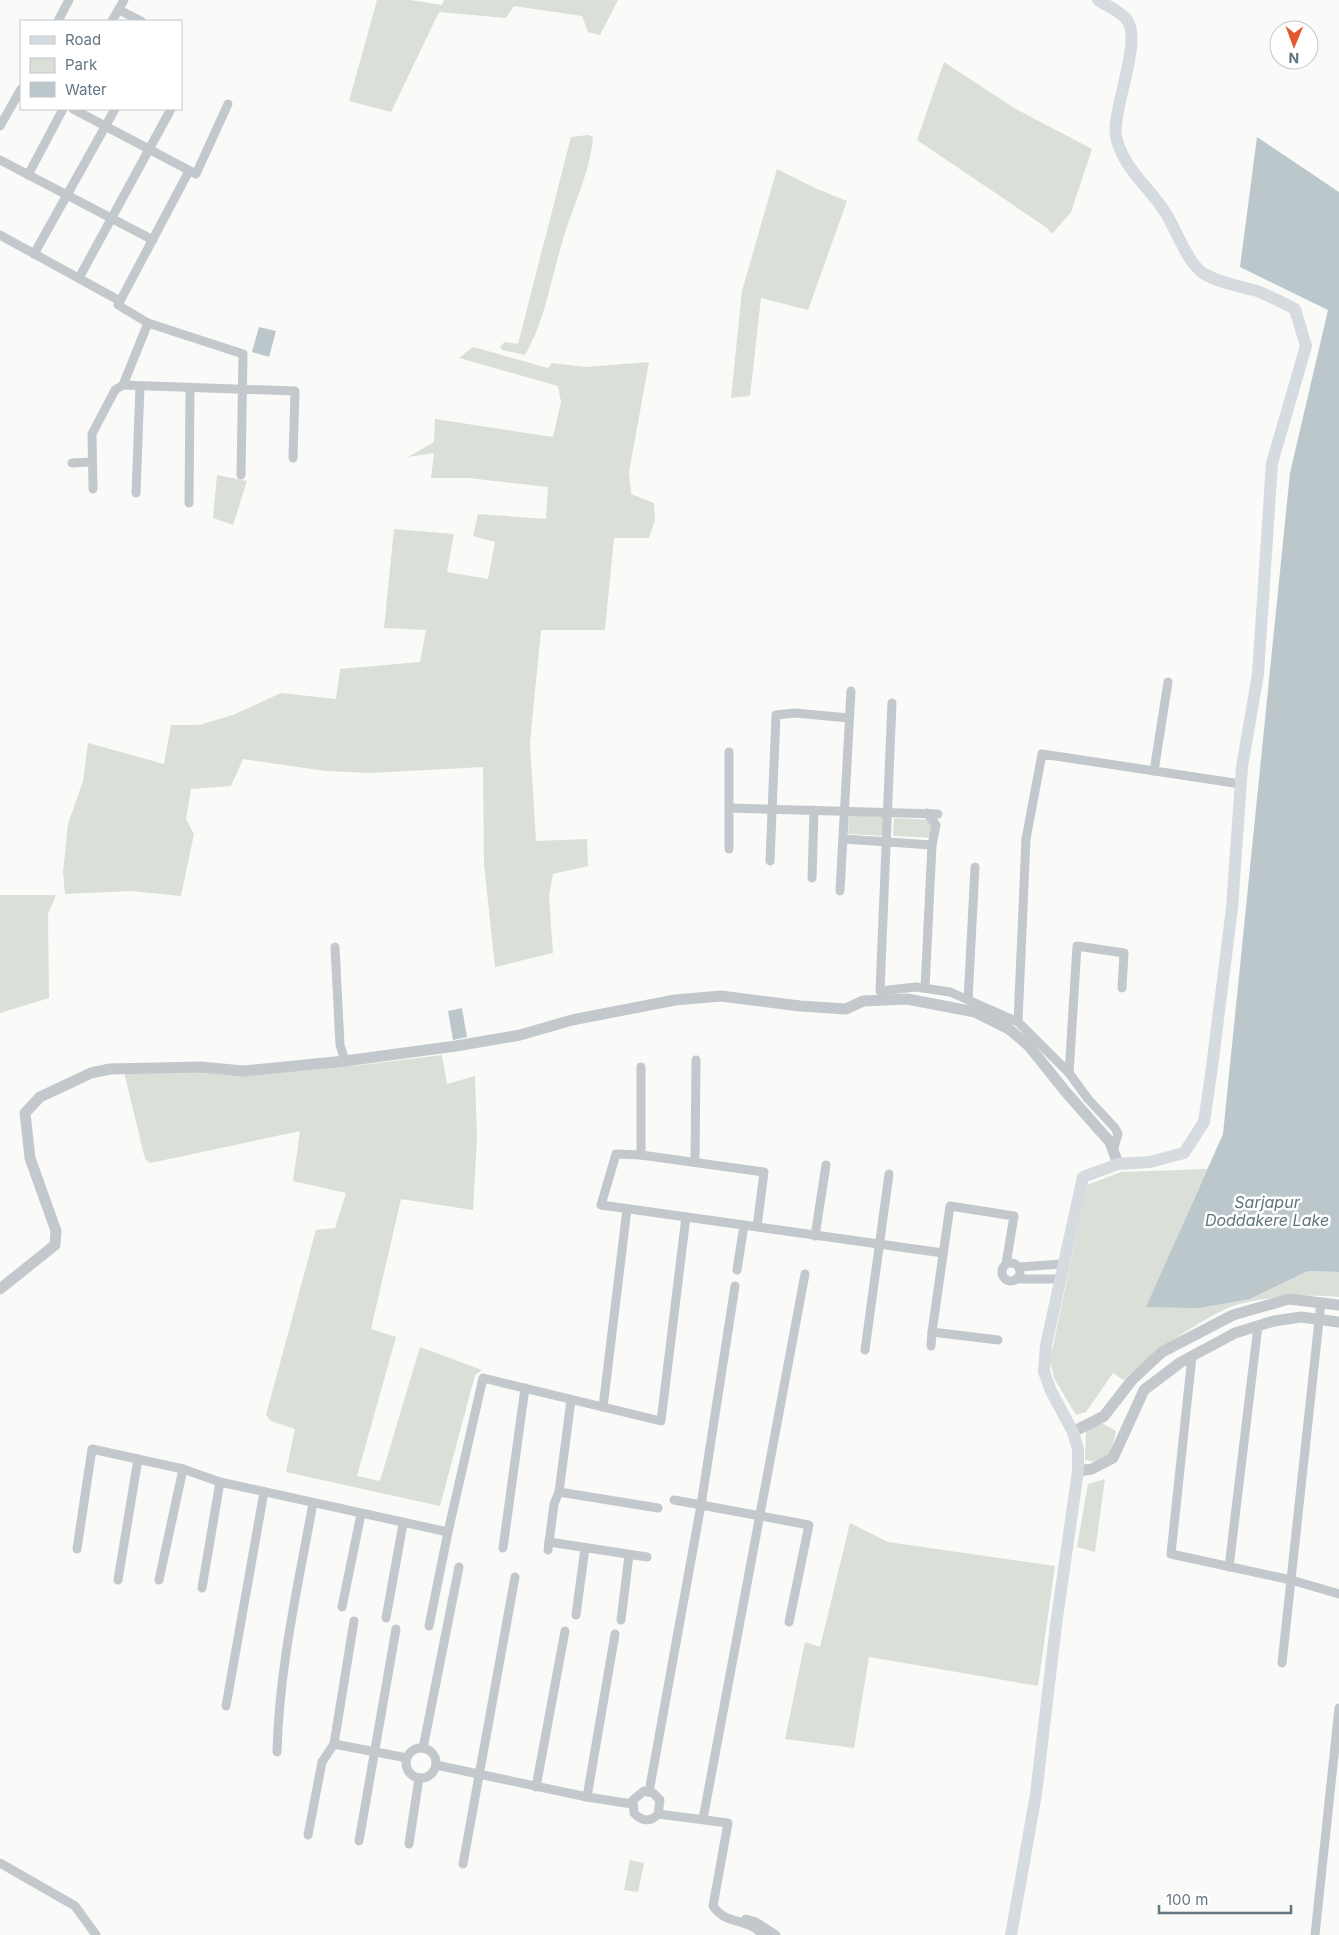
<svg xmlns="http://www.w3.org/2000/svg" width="1339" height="1935" font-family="Inter,sans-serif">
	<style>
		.green { fill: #dadfd7 }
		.water { fill: #bbc7cb }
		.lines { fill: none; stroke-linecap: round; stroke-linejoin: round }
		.minor { stroke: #c3c8cc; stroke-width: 9 }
		.tertiary { stroke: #c3c8cc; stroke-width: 11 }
		.secondary { stroke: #d6dbdf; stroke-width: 12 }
		.labels { text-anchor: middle; stroke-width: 5; stroke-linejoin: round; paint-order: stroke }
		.water-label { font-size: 16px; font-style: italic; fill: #60757c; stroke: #fff }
	</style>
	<rect width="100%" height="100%" fill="#fafaf8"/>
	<!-- green -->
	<g class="green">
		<path d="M377 0H410L442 5 444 0H618L600 35 588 32 582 16 514 6 506 18 439 12 391 112 349 101Z"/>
		<path d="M944 62 1014 108 1092 149 1071 212 1052 234 1047 228 917 140Z"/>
		<path d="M588 135 593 137C590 174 572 207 562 243 550 282 546 318 525 355L502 350 500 346 505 342 518 344 571 137Z"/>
		<path d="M777 169 817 189 847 201 808 310 761 298 750 396 731 398 742 291Z"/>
		<path d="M473 347 548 368 552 363 586 367 649 362 629 472 631 494 654 503 655 520 649 538H614L605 630H541L530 743 536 841 587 839 588 866 553 874 549 896 553 953 495 967 484 864 483 767 371 773 325 771 243 759 231 786 191 789 186 819 194 834 181 896 132 891 65 894 63 872 68 824 83 781 88 743 164 764 171 725H199L233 715 281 693 336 699 340 669 420 662 426 630 384 628 394 529 454 534 447 572 488 579 495 542 473 536 478 514 546 519 548 487 469 478H431L434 453 408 457 434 442 435 419 553 437 561 402 558 386 459 358Z"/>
		<path d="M217 475 247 481 233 525 213 518Z"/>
		<path d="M849 815 885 817 883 836 848 834Z"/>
		<path d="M894 818 935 820V838L893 836Z"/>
		<path d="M0 895H56L48 914 49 998 0 1013Z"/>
		<path d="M442 1055 447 1084 475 1076 477 1138 473 1210 401 1199 371 1329 396 1337 357 1476 380 1481 420 1347 482 1370 475 1375 440 1506 286 1472 295 1429 271 1421 266 1415 316 1230 335 1228 346 1193 293 1181 300 1131 150 1163 145 1159 124 1072 353 1066Z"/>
		<path d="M1207 1169 1147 1306 1250 1299 1308 1271 1339 1272V1297C1308 1294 1257 1296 1228 1308 1189 1326 1156 1352 1123 1380L1113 1373 1086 1412 1076 1415 1054 1378 1050 1360 1087 1185 1121 1172Z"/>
		<path d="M1102 1423 1116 1431 1111 1453 1095 1462 1085 1460 1086 1429Z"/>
		<path d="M1105 1479 1095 1552 1077 1547 1088 1484Z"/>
		<path d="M850 1523 888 1542 1055 1566 1038 1686 869 1657 854 1748 785 1739 805 1642 820 1647Z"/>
		<path d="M630 1860 644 1863 638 1892 624 1890Z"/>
	</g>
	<!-- water -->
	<g class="water">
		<path d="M1257 137 1339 192V1272L1308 1271 1250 1299 1198 1308 1146 1307 1223 1134 1290 473 1328 310 1240 267Z"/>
		<path d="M259 327 276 331 269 357 252 352Z"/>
		<path d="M462 1008 467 1037 453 1040 448 1011Z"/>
	</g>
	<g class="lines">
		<!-- minor -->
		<g class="minor">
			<path d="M119 10 141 21"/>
			<path d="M58 21 69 0"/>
			<path d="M112 21 124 0"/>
			<path d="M73 109 196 174 228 104"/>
			<path d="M0 126 21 89"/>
			<path d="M0 160 153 240"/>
			<path d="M189 171 118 305 148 323 243 354 241 475"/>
			<path d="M28 175 63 109"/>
			<path d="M0 235 120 301"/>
			<path d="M34 254 115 109"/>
			<path d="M79 278 171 109"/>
			<path d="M123 385 295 391 293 458"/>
			<path d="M72 463 92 462"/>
			<path d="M93 489 92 434 115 390 123 385 148 323"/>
			<path d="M136 493 140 387"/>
			<path d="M189 503 190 389"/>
			<path d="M892 703 880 991 916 987 950 992 1018 1022"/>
			<path d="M1154 771 1168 682"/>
			<path d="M729 808 938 814"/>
			<path d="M843 839 932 845"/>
			<path d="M729 849V752"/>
			<path d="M770 861 776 715 795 713 849 718"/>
			<path d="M812 878 814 810"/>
			<path d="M840 891 851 691"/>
			<path d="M335 947 340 1045 345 1061"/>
			<path d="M925 988 932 845 936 825 927 813"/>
			<path d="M968 1000 975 867"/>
			<path d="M1069 1073 1077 946 1124 953 1122 988"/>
			<path d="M1113 1151 1118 1134 1115 1128 1088 1099 1069 1073 1018 1022 1026 839 1042 754 1241 784"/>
			<path d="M641 1155V1067"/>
			<path d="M695 1162 696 1060"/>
			<path d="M757 1227 764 1172 641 1155 616 1154 601 1205 943 1253"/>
			<path d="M815 1236 826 1165"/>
			<circle cx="1011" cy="1272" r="9"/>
			<path d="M1019 1267 1062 1264"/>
			<path d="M737 1270 744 1225"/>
			<path d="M1016 1279H1059"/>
			<path d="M998 1340 932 1332 950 1206 1014 1216 1006 1264"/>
			<path d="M931 1346 932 1332"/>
			<path d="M865 1350 889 1174"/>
			<path d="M1192 1356 1171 1554 1291 1580 1339 1594"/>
			<path d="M603 1407 627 1209"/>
			<path d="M559 1492 658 1508"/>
			<path d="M674 1500 809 1525 789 1622"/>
			<path d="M549 1542 647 1557"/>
			<path d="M503 1548 525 1388"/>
			<path d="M77 1549 92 1449 183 1469 220 1482 448 1532"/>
			<path d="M548 1550 554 1504 559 1492 571 1400"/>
			<path d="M1229 1567 1258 1326"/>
			<path d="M118 1580 138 1459"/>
			<path d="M159 1580 183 1469"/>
			<path d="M202 1588 220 1482"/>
			<path d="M342 1607 361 1514"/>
			<path d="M576 1615 585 1548"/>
			<path d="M386 1618 403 1524"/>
			<path d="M621 1620 629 1555"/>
			<path d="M429 1626 448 1532 483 1378 661 1421 686 1217"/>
			<path d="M1282 1663 1321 1302"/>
			<path d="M226 1706 264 1492"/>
			<path d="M334 1744 407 1758"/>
			<path d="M423 1748 459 1567"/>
			<circle cx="421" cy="1763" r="15"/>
			<path d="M277 1752C279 1668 298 1586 313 1503"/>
			<path d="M436 1765 587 1797 632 1804"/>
			<path d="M536 1787 565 1631"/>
			<path d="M649 1792 701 1505 735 1286"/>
			<path d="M587 1797 615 1634"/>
			<path d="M658 1814 660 1800 653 1793 644 1791 633 1800 634 1813C642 1822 651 1822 658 1814L728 1823 713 1906C723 1921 736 1919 751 1926 755 1928 760 1932 764 1935"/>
			<path d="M703 1819 805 1274"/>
			<path d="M308 1835 322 1762 334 1744 354 1621"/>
			<path d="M359 1841 396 1629"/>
			<path d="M409 1844 419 1778"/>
			<path d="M0 1863 75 1906 96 1935"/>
			<path d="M463 1864 515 1577"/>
			<path d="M746 1919 756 1922 776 1935"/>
			<path d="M1315 1935 1339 1708"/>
		</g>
		<!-- tertiary -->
		<g class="tertiary">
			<path d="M0 1289 55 1245 56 1231 30 1158 25 1113 40 1097 91 1073 110 1069 201 1067 243 1071 345 1061 456 1046 520 1035 572 1020 675 1000 721 996 800 1006 846 1009 863 1001 907 999 975 1012 1009 1029 1029 1046 1065 1091 1110 1142 1118 1164"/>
			<path d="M1073 1432 1104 1416 1132 1380 1162 1352 1233 1315 1289 1299 1339 1305"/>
			<path d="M1078 1471 1092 1469 1113 1458 1144 1390 1181 1362 1235 1333 1274 1321 1301 1317 1339 1322"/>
		</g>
		<!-- secondary -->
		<path class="secondary" d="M1011 1935 1036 1794 1056 1625 1078 1471V1449L1073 1432 1051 1391 1044 1372 1046 1345 1083 1177 1118 1164 1150 1162 1184 1153 1204 1122 1212 1067 1232 908 1242 767 1258 674 1272 463 1306 346 1295 309C1283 303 1270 296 1257 291 1240 286 1218 283 1203 273 1188 264 1175 227 1165 212 1149 187 1122 167 1116 136 1111 113 1143 40 1127 20 1120 11 1107 6 1098 0"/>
	</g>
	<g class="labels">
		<!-- water labels -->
		<g class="water-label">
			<text x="1267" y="1208">Sarjapur<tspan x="1267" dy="18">Doddakere Lake</tspan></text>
		</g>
	</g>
	<!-- legend -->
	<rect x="20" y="20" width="162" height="90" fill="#ffffff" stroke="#c1c8cd"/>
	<rect x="30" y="36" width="25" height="8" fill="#d6dbdf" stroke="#c1c8cd"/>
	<text x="65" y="45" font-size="15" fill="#657683">Road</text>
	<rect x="30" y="58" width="25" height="15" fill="#dadfd7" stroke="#c1c8cd"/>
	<text x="65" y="70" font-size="15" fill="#657683">Park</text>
	<rect x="30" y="82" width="25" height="15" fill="#bbc7cb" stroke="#c1c8cd"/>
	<text x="65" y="95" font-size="15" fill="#657683">Water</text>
	<!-- north arrow -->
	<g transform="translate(1294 45) rotate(181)"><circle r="24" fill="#ffffff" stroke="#c1c8cd"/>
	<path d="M0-4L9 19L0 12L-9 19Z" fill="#e4572e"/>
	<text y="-8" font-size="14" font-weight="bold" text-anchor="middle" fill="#657683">N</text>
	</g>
	<!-- scale -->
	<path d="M1159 1905v8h132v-8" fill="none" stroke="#657683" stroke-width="2.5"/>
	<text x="1166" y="1905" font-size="15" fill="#657683" stroke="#ffffff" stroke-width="4" paint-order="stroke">100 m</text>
</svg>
